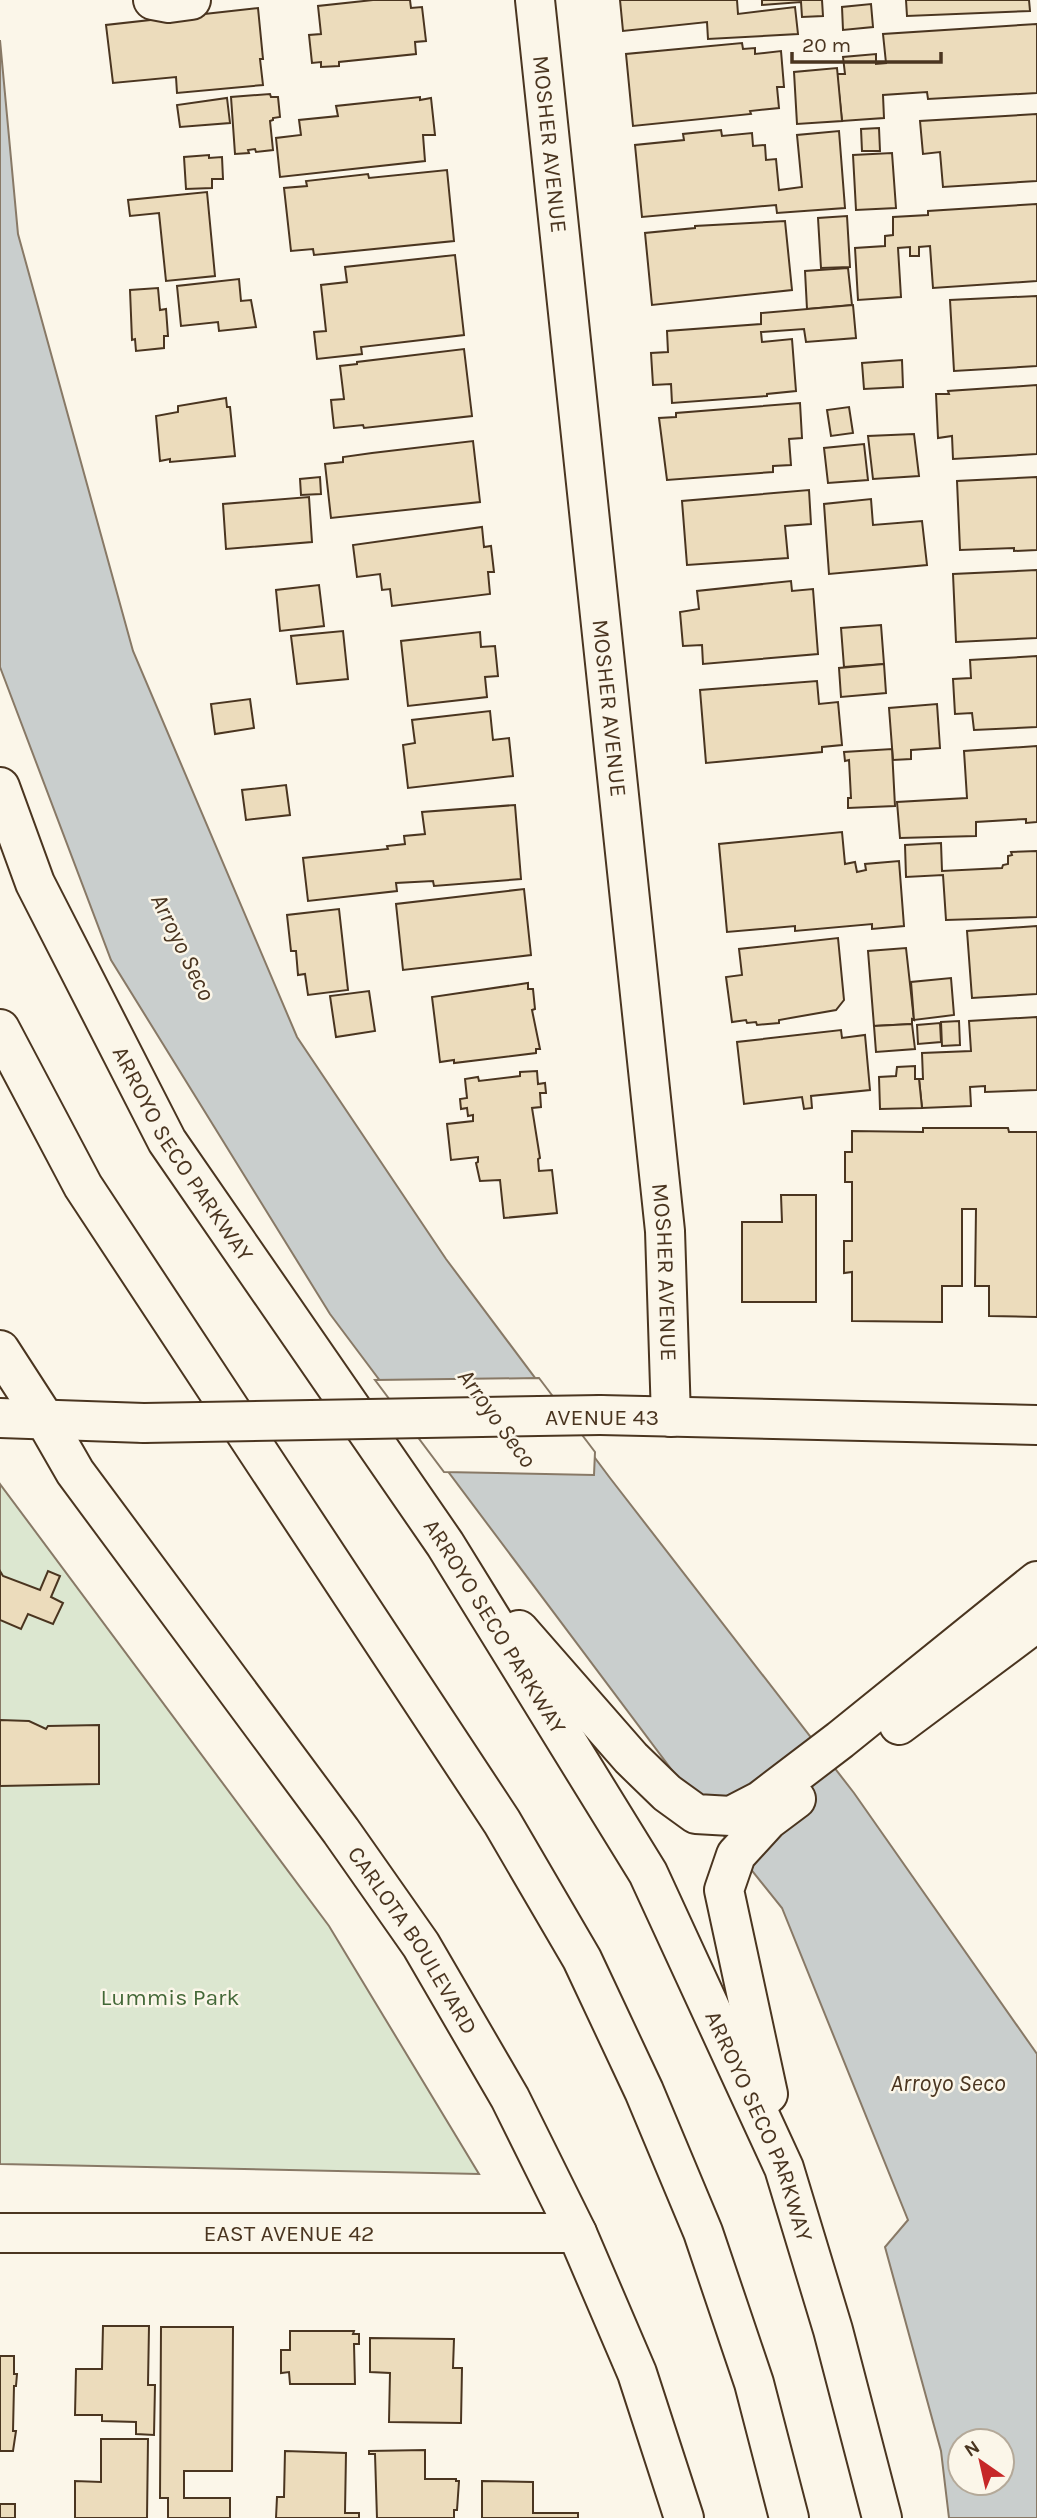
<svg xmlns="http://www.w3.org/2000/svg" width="1037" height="2518" font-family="Karla,sans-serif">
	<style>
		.green { fill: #dce7d0; stroke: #887966; stroke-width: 2 }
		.water { fill: #c9cecd; stroke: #887966; stroke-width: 2; fill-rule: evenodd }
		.pier { fill: #fbf6e9; stroke: #887966; stroke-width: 2 }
		.building { fill: #ecdcbc; stroke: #4a3520; stroke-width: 2 }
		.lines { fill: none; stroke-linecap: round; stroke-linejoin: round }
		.minor-casing { stroke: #4a3520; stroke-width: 42 }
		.highway-casing { stroke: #4a3520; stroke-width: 42 }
		.minor { stroke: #fbf6e9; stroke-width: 38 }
		.highway { stroke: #fbf6e9; stroke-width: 38 }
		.minor-bridge-casing { stroke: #4a3520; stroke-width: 42; stroke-linecap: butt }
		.minor-bridge { stroke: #fbf6e9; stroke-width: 38 }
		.labels { text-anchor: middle; stroke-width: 5; stroke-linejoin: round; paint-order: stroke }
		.street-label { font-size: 23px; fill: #4a3520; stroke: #fbf6e9 }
		.park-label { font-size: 23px; fill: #436837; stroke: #fbf6e9 }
		.water-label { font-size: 24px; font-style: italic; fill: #4a3520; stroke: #fbf6e9 }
	</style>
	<rect width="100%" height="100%" fill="#fbf6e9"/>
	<!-- green -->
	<path class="green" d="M0 1484 329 1926 479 2174 0 2164Z"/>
	<!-- water -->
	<path class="water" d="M0 40 18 234 133 651 297 1037 446 1259 610 1478 854 1793 1037 2054V2518H949L941 2451 885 2247 908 2220 782 1908 680 1781 330 1314 111 960 0 667ZM960 2441H1002V2483H960Z"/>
	<!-- pier -->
	<path class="pier" d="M539 1378 595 1452 594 1475 444 1472 375 1380Z"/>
	<!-- building -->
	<g class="building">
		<path d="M373 0H410L411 8 422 7 426 41 415 42 416 54 339 62V66L321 67V62L312 63 309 35 321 34 318 6Z"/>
		<path d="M620 0H737L738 14 795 7 798 34 708 39 707 22 623 31Z"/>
		<path d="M762 0H822L823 16 802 17 801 2 762 5Z"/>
		<path d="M906 0H1029L1030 11 907 16Z"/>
		<path d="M871 4 873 27 843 30 842 7Z"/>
		<path d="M258 8 263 59H260L263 85 177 93 176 77 113 83 106 25Z"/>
		<path d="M1037 24V93L928 99 927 92 883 95 884 118 842 121 837 74H845L843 57 876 54V64L886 63 883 34Z"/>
		<path d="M742 43 743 49 755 48V54L781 51 784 87H777L779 108 750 111 751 114 633 126 626 54Z"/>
		<path d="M837 68 842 121 797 124 794 72Z"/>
		<path d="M270 94 271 97H278L280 117 273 118V120L270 121 273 150 256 152 255 149 248 150 249 153 235 154 231 97Z"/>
		<path d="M420 97V100L431 98 435 135H423L425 161 280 177 276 138 301 135 299 120 338 116 336 106Z"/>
		<path d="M227 98 230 123 180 127 177 105Z"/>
		<path d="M1037 114V181L943 187 940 152 923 154 920 121Z"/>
		<path d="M879 128 880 151H862L861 129Z"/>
		<path d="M721 130 722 136 752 133 753 146 765 145 766 160 776 159 779 190 802 187 797 135 839 131 845 208 777 213 776 205 642 217 635 145 684 140 683 134Z"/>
		<path d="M892 153 896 208 856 210 853 155Z"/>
		<path d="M209 155V158L222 157 223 179H212V188L186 189 184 157Z"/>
		<path d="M447 170 454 241 314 255 313 249 291 251 284 188 307 186 306 181 368 174 369 178Z"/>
		<path d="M207 192 215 276 166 281 159 213 130 216 128 200Z"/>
		<path d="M1037 204V281L933 288 930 246 919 247V256H910V247L898 248 901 297 858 300 855 248 885 246V236L893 235V217L928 215V211Z"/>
		<path d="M847 216 850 267 821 268 818 218Z"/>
		<path d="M785 221 792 290 652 305 645 233 695 228V226Z"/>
		<path d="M455 255 464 335 361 347 362 354 317 359 314 332 326 331 321 285 347 282 345 267Z"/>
		<path d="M848 268 852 305 807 309 805 271Z"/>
		<path d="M239 279 241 301 251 300 256 327 219 331 218 322 181 326 177 286Z"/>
		<path d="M158 288 160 310 166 309 168 336H164V348L136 351 135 339 132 340 130 290Z"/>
		<path d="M1037 296V366L954 371 950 300Z"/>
		<path d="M853 305 856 338 806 342 804 329 761 332 762 342 792 339 796 391 767 394V396L672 403 671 384 653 385 651 353 668 352 667 331 761 324V313Z"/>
		<path d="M464 349 472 416 364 428 363 425 334 428 331 400 344 399 340 366 357 364V362Z"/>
		<path d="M902 360 903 387 864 389 862 363Z"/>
		<path d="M1037 385V454L953 459 952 436 938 438 936 394H949L948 391Z"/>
		<path d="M226 398 227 407H230L235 456 170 462V459L160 461 156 416 178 412V406Z"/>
		<path d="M800 403 802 438 789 439 791 465 773 466V472L667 480 659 418 676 417V413Z"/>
		<path d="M849 407 853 433 831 436 827 410Z"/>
		<path d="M914 434 919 476 873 479 868 436Z"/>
		<path d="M473 441 480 502 331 518 325 464 343 462V457L372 453Z"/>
		<path d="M864 444 868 480 828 483 824 448Z"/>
		<path d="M320 477 321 494 301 495 300 479Z"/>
		<path d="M1037 477V550L1014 551V548L960 550 957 481Z"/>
		<path d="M809 490 811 524 785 526 788 558 687 565 682 501Z"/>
		<path d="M309 497 312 542 226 549 223 504Z"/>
		<path d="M871 499 873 525 922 521 927 565 829 574 824 504Z"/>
		<path d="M482 527 484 547 491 546 494 572H488L490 594 392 606 390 589 382 590 380 574 357 577 353 545Z"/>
		<path d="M1037 570V638L956 642 953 574Z"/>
		<path d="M791 581 792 591 813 589 818 654 703 664 702 645 683 646 680 612 699 609 697 591Z"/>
		<path d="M319 585 324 626 280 631 276 590Z"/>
		<path d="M881 625 884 664 844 667 841 628Z"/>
		<path d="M343 631 348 679 297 684 291 636Z"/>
		<path d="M480 632 481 647 495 646 498 676 485 677 487 697 408 706 401 641Z"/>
		<path d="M1037 656V727L974 730 972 713 955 714 953 679 971 678 970 660Z"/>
		<path d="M884 664 886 693 841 697 839 668Z"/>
		<path d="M817 681 819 704 838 702 842 745 822 747V752L706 763 700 690Z"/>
		<path d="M250 699 254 728 215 734 211 704Z"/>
		<path d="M937 704 940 748 911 750V759L893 760 889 708Z"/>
		<path d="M490 711 493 740 509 738 513 776 408 788 403 745 415 743 412 720Z"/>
		<path d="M1037 746V822L1026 823V819L976 822V836L900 838 897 802 967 798 964 751Z"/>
		<path d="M892 749 895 806 848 808V798H851L849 760 845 761 844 752Z"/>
		<path d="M286 785 290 815 246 820 242 790Z"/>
		<path d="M515 805 521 879 434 886 433 881 396 883 397 891 308 901 303 858 388 849 387 846 405 844 404 836 425 834 422 812Z"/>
		<path d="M842 832 845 864 855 862 857 872 866 870 865 864 899 861 904 926 872 929V924L795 931V926L727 932 719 844Z"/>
		<path d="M941 843 942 871 1002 868 1003 865 1008 864V856L1012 855 1011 852 1037 851V917L946 920 943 875 906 877 905 845Z"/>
		<path d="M524 889 531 955 403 970 396 904Z"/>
		<path d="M339 909 348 990 308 995 305 974 298 975 296 951H291L287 915Z"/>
		<path d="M1037 926V994L972 998 967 931Z"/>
		<path d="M838 938 844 1000 836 1010 779 1020V1023L757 1025 756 1022 747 1023 746 1020 732 1022 726 977 742 975 739 949Z"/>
		<path d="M906 948 914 1020 912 1019V1024L874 1026 868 951Z"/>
		<path d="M951 978 954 1015 914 1020 911 982Z"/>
		<path d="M528 983V989H533L535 1009 532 1010 540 1049H536V1053L454 1063V1060L440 1062 432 997Z"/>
		<path d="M369 991 375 1031 336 1037 330 996Z"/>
		<path d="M1037 1017V1090L985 1092V1086L970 1087 971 1106 922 1108 919 1079H923L922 1053 971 1051 969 1021Z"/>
		<path d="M959 1021 960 1045 942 1046 941 1022Z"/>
		<path d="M940 1023 941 1042 918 1044 917 1025Z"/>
		<path d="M912 1024 915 1049 876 1052 874 1026Z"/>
		<path d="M841 1030 842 1038 865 1035 870 1090 811 1096 812 1108 804 1109 802 1097 744 1104 737 1042Z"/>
		<path d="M915 1066V1079H919L922 1108 880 1109 879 1077 896 1076 897 1067Z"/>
		<path d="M537 1071 538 1084 545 1083 546 1093H540L541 1107 532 1108 540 1158 538 1159 539 1171 552 1170 557 1213 504 1218 500 1180 480 1181 476 1163 478 1162V1157L451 1160 447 1124 473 1121V1115L468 1116 467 1108 461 1109 460 1099 467 1098 465 1079 478 1077 479 1081 520 1076V1072Z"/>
		<path d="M923 1128H1008L1009 1132H1037V1317L989 1316V1286H975L976 1209H962V1286H942V1322L852 1321V1272L844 1273V1241H852V1182H845V1152H852V1131L923 1132Z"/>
		<path d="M781 1195H816V1302H742V1222H782Z"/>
		<path d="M0 1571 3 1576 40 1590 48 1571 60 1576 51 1597 63 1603 53 1624 28 1614 21 1629 0 1620Z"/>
		<path d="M0 1720 29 1721 46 1729 48 1726 99 1725V1784L0 1786Z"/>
		<path d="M103 2326H149L148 2385H155L154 2435 136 2434V2422L102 2421V2415H75L76 2369H102Z"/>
		<path d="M161 2327H233L232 2471H184V2498H230V2518H168V2498H160Z"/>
		<path d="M290 2331H354L353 2334H359V2344H354L355 2384H290L289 2372 281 2373V2350H290Z"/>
		<path d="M370 2338 454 2339 453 2368H462L461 2423 389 2422 390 2373 370 2372Z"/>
		<path d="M0 2356H14V2374H17L16 2386H14L13 2431H16L13 2451H0Z"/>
		<path d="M101 2439H148L147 2518H75V2481L101 2482Z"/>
		<path d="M425 2450V2479H456V2481H459L457 2510H454V2518H377L375 2454H369V2451Z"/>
		<path d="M285 2451 346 2453 345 2513H359V2518H276L277 2497H284Z"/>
		<path d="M482 2481 533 2482V2513H578V2518H482Z"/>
		<rect x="0" y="2504" width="15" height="14"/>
	</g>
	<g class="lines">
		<!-- minor casing -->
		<g class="minor-casing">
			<g id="minor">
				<path d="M153 0 169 3 191 0"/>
				<path id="s1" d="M535 0 665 1231 671 1417"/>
				<path d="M600 1415 1037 1425"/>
				<path d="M0 1418 144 1423"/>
				<path id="s2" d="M44 1418 75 1472 341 1831 421 1945 510 2098 577 2233 637 2373 684 2518"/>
				<path id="s3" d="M0 2233H577"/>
			</g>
		</g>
		<!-- highway casing -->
		<g class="highway-casing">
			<g id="highway">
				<path id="s4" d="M0 787 35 883 167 1141 445 1544 648 1873 784 2168 833 2330 882 2518"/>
				<path d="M0 1029 83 1186 502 1822 582 1959 644 2091 703 2232 754 2383 789 2518"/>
				<path d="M0 1350 44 1418"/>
				<path d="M519 1630 631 1758 667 1793 696 1814 731 1816 760 1801 840 1740 1037 1581"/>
				<path d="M899 1725 1037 1622"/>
				<path d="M768 2094 724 1890 736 1855 768 1820 796 1799"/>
			</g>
		</g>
		<!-- minor -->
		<use href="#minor" class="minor"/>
		<!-- highway -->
		<use href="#highway" class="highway"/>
		<!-- minor-bridge casing -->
		<g class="minor-bridge-casing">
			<path id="minor-bridge" d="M144 1423 600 1415"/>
		</g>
		<!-- minor-bridge -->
		<use href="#minor-bridge" class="minor-bridge"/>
	</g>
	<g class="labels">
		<!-- street labels -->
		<g class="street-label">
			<text dy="8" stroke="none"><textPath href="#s1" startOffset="145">MOSHER AVENUE</textPath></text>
			<text dy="8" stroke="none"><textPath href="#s1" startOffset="712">MOSHER AVENUE</textPath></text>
			<text dy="8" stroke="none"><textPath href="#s4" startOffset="411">ARROYO SECO PARKWAY</textPath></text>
			<text dy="8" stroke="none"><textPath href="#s1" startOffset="1279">MOSHER AVENUE</textPath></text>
			<text x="602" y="1425">AVENUE 43</text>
			<text dy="8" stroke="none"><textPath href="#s4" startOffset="978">ARROYO SECO PARKWAY</textPath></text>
			<text dy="8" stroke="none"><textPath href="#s2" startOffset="640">CARLOTA BOULEVARD</textPath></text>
			<text dy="8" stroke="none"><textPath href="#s4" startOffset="1545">ARROYO SECO PARKWAY</textPath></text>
			<text dy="8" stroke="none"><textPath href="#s3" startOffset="289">EAST AVENUE 42</textPath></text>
		</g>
		<!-- park labels -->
		<g class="park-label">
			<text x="170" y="2005">Lummis Park</text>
		</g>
		<!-- water labels -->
		<g class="water-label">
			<text transform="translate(183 947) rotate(64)" y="8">Arroyo Seco</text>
			<text transform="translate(497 1418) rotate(54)" y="8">Arroyo Seco</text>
			<text x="948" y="2091">Arroyo Seco</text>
		</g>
	</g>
	<!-- north arrow -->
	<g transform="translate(981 2462) rotate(326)"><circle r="33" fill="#fbf6e9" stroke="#b4a999" stroke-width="2"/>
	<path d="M0-5L12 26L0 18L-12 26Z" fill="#c62828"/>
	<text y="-10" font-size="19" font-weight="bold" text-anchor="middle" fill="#4a3520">N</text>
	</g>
	<!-- scale -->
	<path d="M792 52v10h149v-10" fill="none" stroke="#4a3520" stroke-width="3.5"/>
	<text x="802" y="52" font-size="21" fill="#4a3520" stroke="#fbf6e9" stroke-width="5" paint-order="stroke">20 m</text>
</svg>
